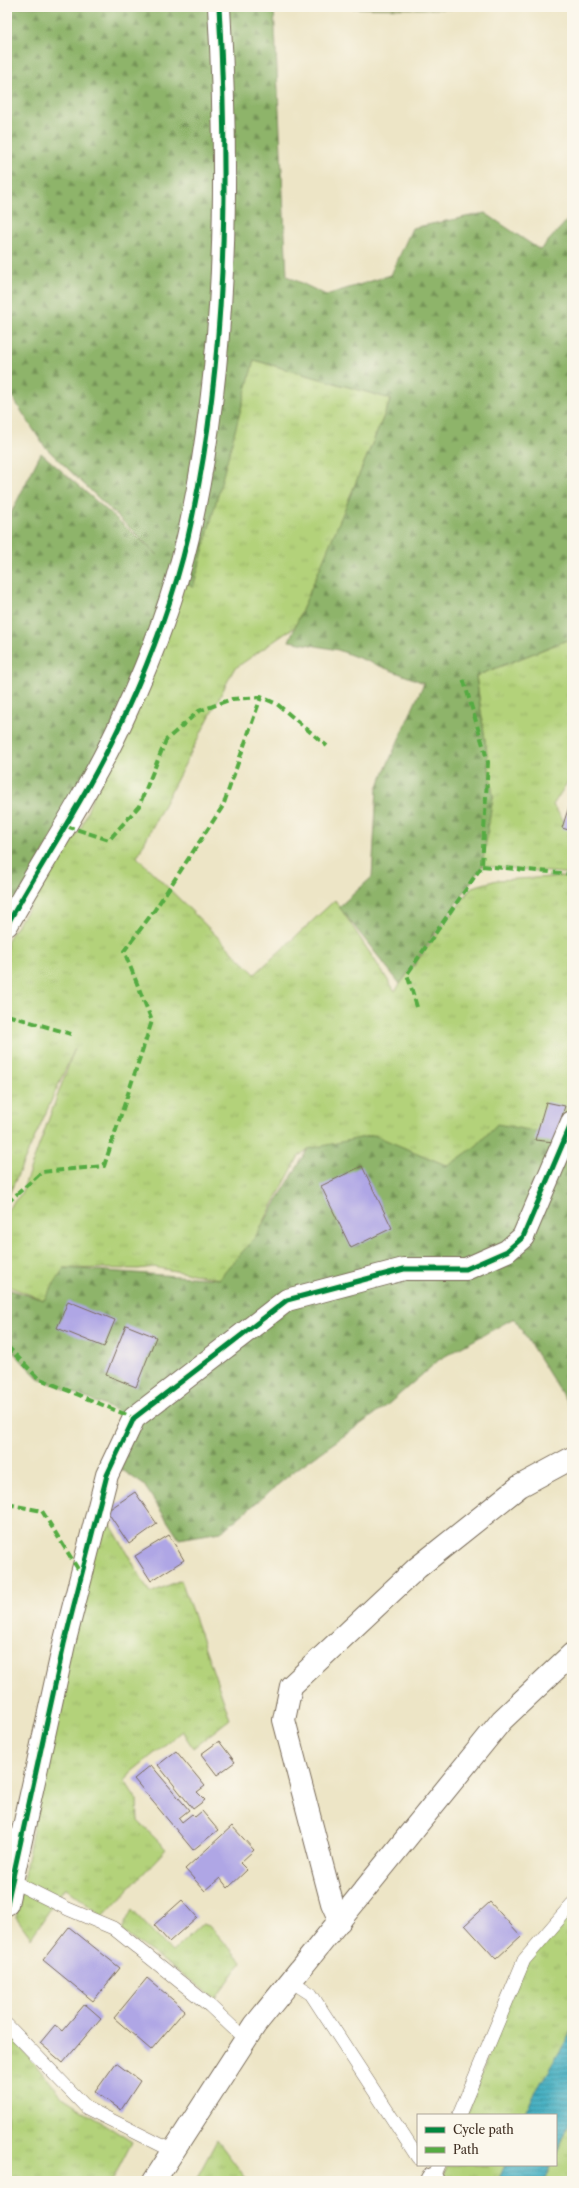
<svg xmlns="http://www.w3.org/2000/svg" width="579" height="2188" font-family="'Libre Caslon Text',serif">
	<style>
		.grass { fill: url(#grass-tufts); stroke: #777e4c }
		.forest { fill: url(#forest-firs); stroke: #646f44 }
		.water { fill: url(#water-rules); stroke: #3e6c70 }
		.building { fill: #afa6e5 }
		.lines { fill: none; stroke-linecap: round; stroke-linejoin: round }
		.service-casing { stroke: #796b59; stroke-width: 14 }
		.minor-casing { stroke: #796b59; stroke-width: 24 }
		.tertiary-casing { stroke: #796b59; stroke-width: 24 }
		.service { stroke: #fff; stroke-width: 13 }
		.minor { stroke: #fff; stroke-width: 22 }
		.tertiary { stroke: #fff; stroke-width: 22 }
		.quiet { stroke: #55ab43; stroke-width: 4; stroke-dasharray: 8 4; stroke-linecap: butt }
		.cycleway-casing { stroke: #fbf7ec; stroke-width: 8 }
		.cycleway { stroke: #00873e; stroke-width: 5 }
	</style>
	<defs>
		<pattern id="grass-tufts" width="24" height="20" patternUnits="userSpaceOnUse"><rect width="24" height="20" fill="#b3d27a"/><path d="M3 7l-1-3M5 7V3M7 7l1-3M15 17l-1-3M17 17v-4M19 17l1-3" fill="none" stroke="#9bb469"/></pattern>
		<pattern id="forest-firs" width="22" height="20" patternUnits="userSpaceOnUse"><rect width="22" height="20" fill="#8eb46a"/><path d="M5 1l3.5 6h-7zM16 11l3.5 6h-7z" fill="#759357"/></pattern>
		<pattern id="water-rules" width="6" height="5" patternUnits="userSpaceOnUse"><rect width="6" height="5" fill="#42aec1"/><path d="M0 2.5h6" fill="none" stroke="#388e9c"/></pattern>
	</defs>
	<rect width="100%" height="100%" fill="#fbf7ec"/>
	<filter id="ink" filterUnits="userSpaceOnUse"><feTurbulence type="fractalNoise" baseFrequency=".025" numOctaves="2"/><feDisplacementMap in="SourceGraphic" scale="8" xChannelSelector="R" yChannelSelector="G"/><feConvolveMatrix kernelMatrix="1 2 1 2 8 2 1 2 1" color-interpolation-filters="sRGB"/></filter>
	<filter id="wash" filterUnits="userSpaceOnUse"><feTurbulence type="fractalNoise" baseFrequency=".012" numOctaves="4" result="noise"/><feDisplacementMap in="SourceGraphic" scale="16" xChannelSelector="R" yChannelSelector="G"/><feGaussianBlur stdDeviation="0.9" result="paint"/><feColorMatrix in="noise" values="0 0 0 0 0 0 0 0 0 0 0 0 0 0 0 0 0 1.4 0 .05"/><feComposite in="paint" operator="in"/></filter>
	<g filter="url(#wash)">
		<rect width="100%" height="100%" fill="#ede5c6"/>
		<!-- grass -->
		<g class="grass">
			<path d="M272 7H452V9L274 8Z"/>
			<path d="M254 360 391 399 296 626 234 669 137 857 255 974 335 900 395 991 472 887 497 880 572 876V1117L448 1166 414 1152 308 1149 299 1156 256 1236 220 1279 153 1267 138 1269 64 1268 44 1300 7 1286V1210L21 1194 75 1048 7 1199V941L82 826Z"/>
			<path d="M572 638V775L553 805 572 833V874L482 866 493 797 476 676Z"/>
			<path d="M104 1513 150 1593 181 1580 230 1719 193 1748 182 1731 130 1773 125 1781 137 1800 138 1821 166 1849 103 1917 65 1887 31 1938 16 1917 70 1637Z"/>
			<path d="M572 1906V2181H441L447 2165H556V2115H466L524 1960Z"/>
			<path d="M132 1910 172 1952 203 1923 209 1925 242 1962 216 1998 121 1931Z"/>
			<path d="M7 2039 15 2041 64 2098 132 2142 112 2181H7Z"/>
			<path d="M217 2140 248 2181H195Z"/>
		</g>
		<!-- forest -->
		<g class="forest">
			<path d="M7 7 274 8 287 276 326 295 391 275 412 228 485 213 540 250 572 215V638L476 676 493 797 482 866 400 984 339 907 372 877 377 788 424 683 338 650 289 641 391 399 254 360 193 588 178 573 141 676 7 919V521L41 453 158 555 44 446 7 389Z"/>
			<path d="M497 1124 572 1138V1410L514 1318 440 1359 385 1407 298 1468 221 1532 179 1539 144 1485 112 1463 125 1414 38 1378 7 1346V1289L44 1300 64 1268 219 1279 256 1236 308 1149 374 1135 448 1166 476 1146Z"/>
		</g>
		<!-- water -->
		<g class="water">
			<path d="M572 2031V2116L556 2155V2115H525L533 2096Z"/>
			<path d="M505 2165H552L545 2181H498Z"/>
		</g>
		<g id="blocks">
			<!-- building -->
			<g class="building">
				<path d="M572 797V831L562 828Z"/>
				<path d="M546 1102 565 1106 554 1142 535 1140Z"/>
				<path d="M362 1166 392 1228 351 1248 321 1186Z"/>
				<path d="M68 1301 115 1320 104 1347 57 1328Z"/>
				<path d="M126 1325 156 1337 136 1387 106 1375Z"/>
				<path d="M135 1492 157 1524 129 1544 107 1511Z"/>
				<path d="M169 1535 184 1560 151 1581 135 1556Z"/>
				<path d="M219 1741 235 1762 217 1775 201 1754Z"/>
				<path d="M176 1751 205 1786 197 1792 205 1800 193 1809 158 1765Z"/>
				<path d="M151 1765 189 1810 179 1818 182 1822 192 1814 195 1817 202 1811 218 1830 193 1850 134 1779Z"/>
				<path d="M232 1826 254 1850 240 1863 247 1870 228 1888 220 1878 205 1891 185 1869Z"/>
				<path d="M182 1900 197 1917 169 1942 154 1925Z"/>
				<path d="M490 1902 521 1936 496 1959 465 1925Z"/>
				<path d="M69 1927 120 1968 93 2001 43 1960Z"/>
				<path d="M147 1978 185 2010 151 2050 114 2018Z"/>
				<path d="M85 2004 101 2018 63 2063 40 2043 55 2025 62 2031Z"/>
				<path d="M116 2063 140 2081 121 2110 95 2092Z"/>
			</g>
		</g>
	</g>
	<g filter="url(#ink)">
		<use href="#blocks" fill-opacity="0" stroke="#796b59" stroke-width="1"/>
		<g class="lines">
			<!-- service casing -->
			<g class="service-casing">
				<g id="service">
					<path d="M12 1881 68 1909 113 1928 210 2006 246 2040"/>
					<path d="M291 1981 311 1994 418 2158"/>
					<path d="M7 2025 87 2108 173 2151"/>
					<path d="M459 2115 524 1960 572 1904"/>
					<path d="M432 2179 438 2165"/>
				</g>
			</g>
			<!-- minor casing -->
			<g class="minor-casing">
				<g id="minor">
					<path d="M7 1904 64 1644 107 1475 134 1418 287 1300 404 1269H466L507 1251 523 1237 572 1122"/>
					<path d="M340 1921 332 1903 284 1720 291 1686 417 1568 520 1486 572 1458"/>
					<path d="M431 2181 432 2179"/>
				</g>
			</g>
			<!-- tertiary casing -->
			<g class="tertiary-casing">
				<g id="tertiary">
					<path d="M7 925C46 855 92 788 125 714 151 658 174 597 188 537 227 365 229 182 219 7"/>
					<path d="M154 2181 255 2025 502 1720 572 1654"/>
				</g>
			</g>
			<!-- service -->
			<use href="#service" class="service"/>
			<!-- minor -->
			<use href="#minor" class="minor"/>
			<!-- tertiary -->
			<use href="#tertiary" class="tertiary"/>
			<!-- quiet -->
			<g class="quiet">
				<path d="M66 826 109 840 139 806 166 740 199 711 232 699 261 697 277 704 327 746"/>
				<path d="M482 866 572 874"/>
				<path d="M417 1007 407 974 482 866 488 762 463 678"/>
				<path d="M7 1015 71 1034"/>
				<path d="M7 1203 42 1172 104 1166 152 1021 124 951 154 911 223 806 261 697"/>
				<path d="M7 1346 38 1378 134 1418"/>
				<path d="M7 1504 42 1511 78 1569"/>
			</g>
			<!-- cycleway casing -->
			<g class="cycleway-casing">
				<g id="cycleway">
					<path d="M7 925C46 855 92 788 125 714 151 658 174 597 188 537 227 365 229 182 219 7"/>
					<path d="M7 1904 64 1644 107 1475 134 1418 287 1300 404 1269H466L507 1251 523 1237 572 1122"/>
				</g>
			</g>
			<!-- cycleway -->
			<use href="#cycleway" class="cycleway"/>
		</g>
	</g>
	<!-- margin -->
	<rect width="579" height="2188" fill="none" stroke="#fbf7ec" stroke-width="24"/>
	<!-- legend -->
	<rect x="417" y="2114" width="140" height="52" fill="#fbf7ec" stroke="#aea59a"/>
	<rect x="425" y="2127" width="20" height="6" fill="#00873e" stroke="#aea59a"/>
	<text x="453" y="2134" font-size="12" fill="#3b2a1e">Cycle path</text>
	<rect x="425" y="2147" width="20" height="6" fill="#55ab43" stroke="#aea59a"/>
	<text x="453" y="2154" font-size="12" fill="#3b2a1e">Path</text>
</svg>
